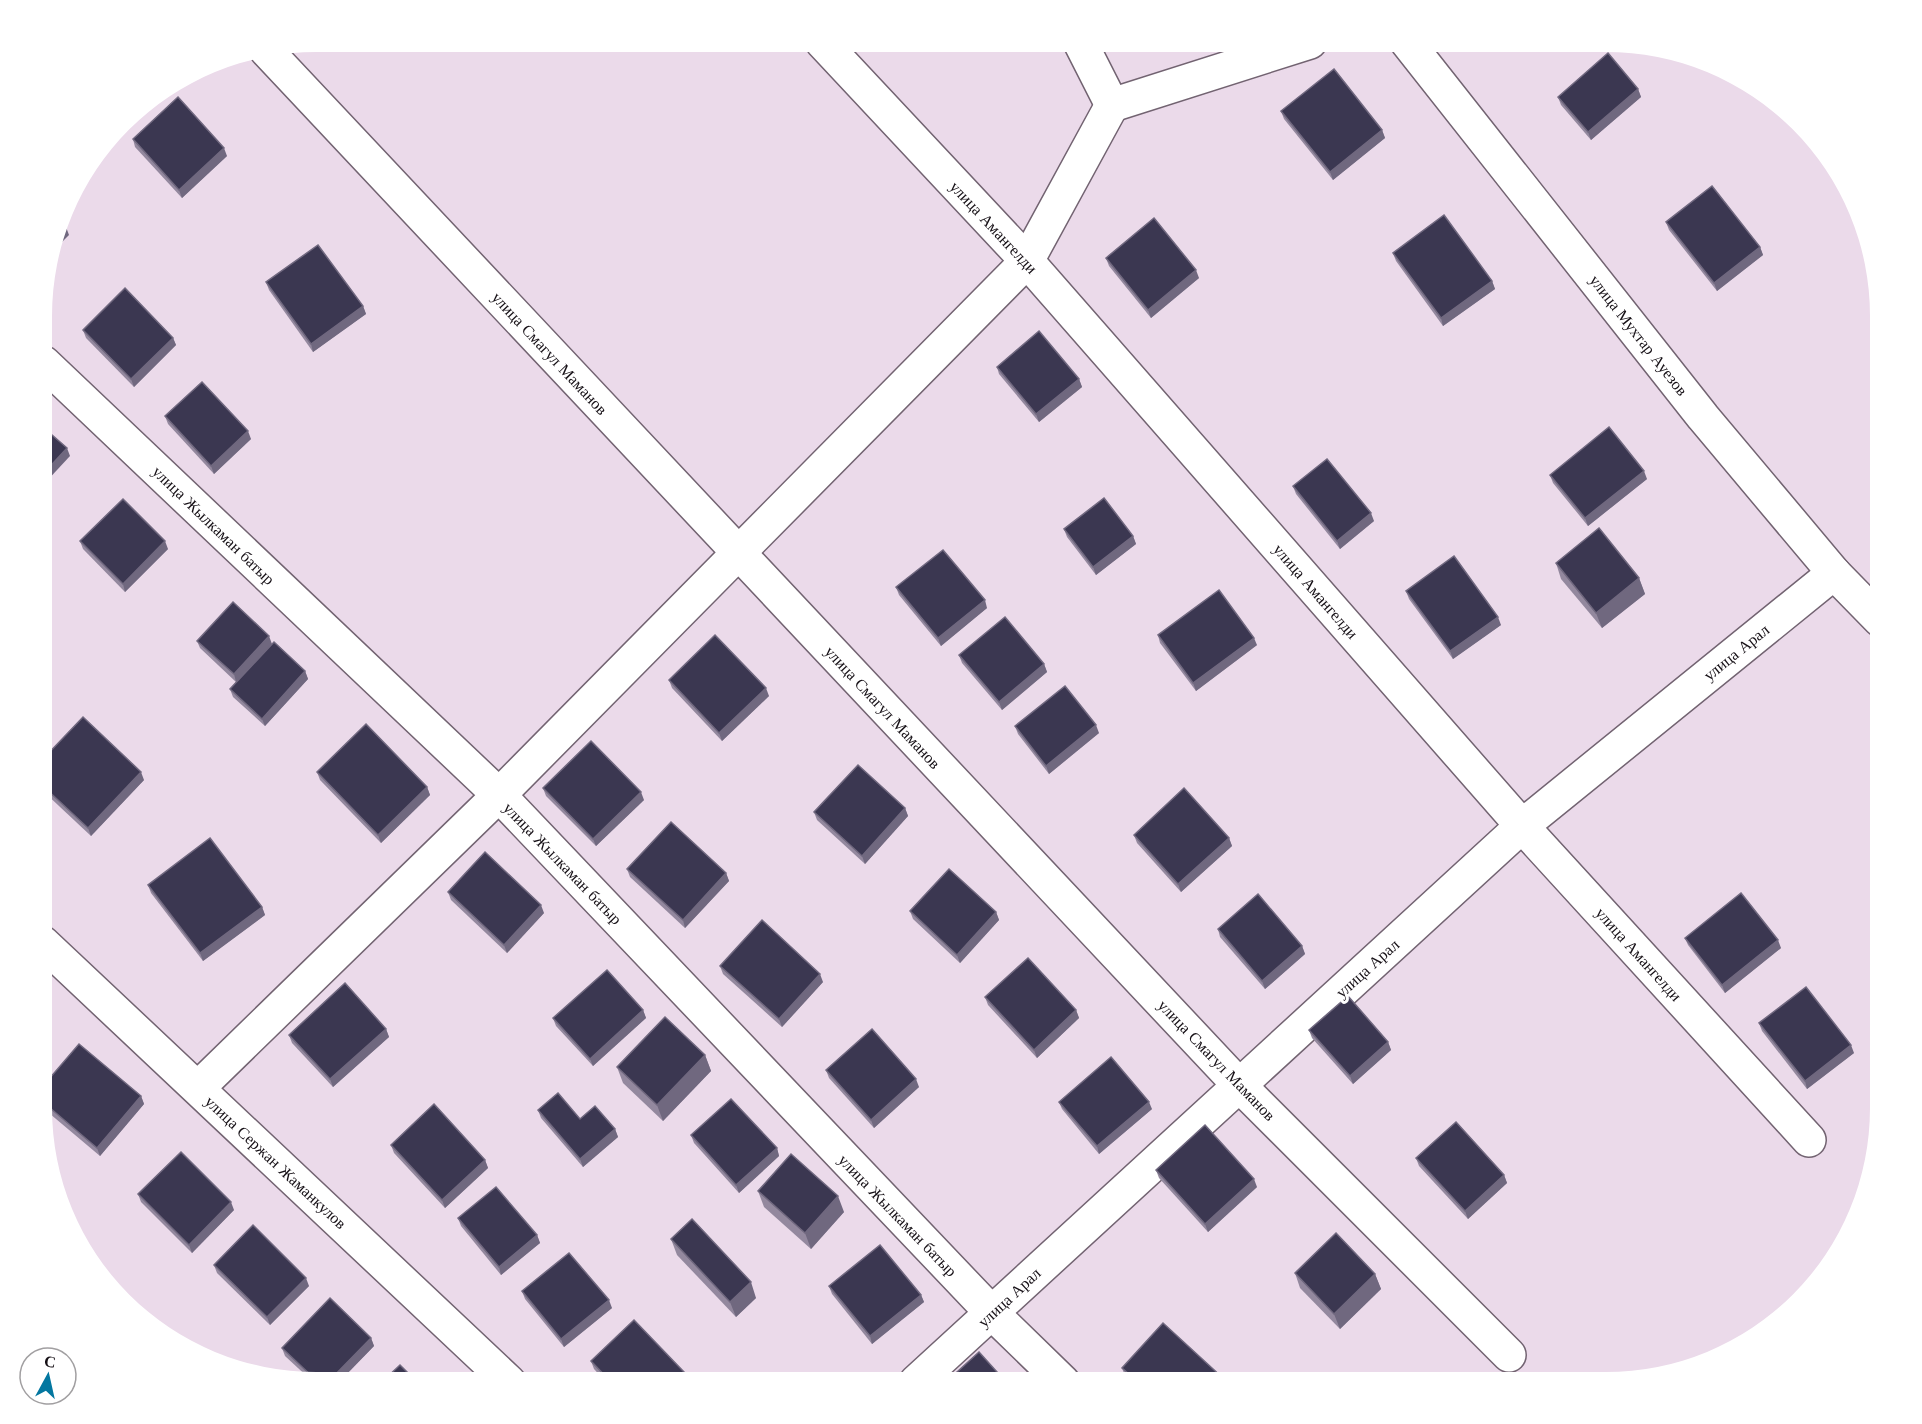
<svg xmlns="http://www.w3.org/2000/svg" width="1922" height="1424" font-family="'Libre Baskerville',serif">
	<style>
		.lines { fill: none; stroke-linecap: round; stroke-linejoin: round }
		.minor-casing { stroke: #726371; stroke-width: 36 }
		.minor { stroke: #fff; stroke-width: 33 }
		.wall { fill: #93889e }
		.shaded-wall { fill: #70687f }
		.building { fill: #3b3751; stroke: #70687f; stroke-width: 1.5 }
		.labels { text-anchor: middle; stroke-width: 6; stroke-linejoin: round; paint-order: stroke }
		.street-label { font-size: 16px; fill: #150f15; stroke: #fff }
	</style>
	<rect width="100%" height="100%" fill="#ebdaea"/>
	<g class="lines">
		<!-- minor casing -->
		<g class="minor-casing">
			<g id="minor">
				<path d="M822 42 1027 261 1522 826 1809 1140"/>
				<path d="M1080 42 1112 105"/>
				<path d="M1407 42 1703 417 1834 573 1880 620"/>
				<path d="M266 50 1239 1085 1509 1355"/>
				<path d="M1112 105 1310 42"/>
				<path d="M44 363 499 795 992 1313 1063 1382"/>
				<path d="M43 943 509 1382"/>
				<path d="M198 1088 499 795 1027 261 1112 105"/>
				<path d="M916 1382 1522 826 1834 573"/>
			</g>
		</g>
		<!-- minor -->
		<use href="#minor" class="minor"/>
	</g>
	<!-- wall -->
	<g class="wall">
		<path d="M1638 89 1641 97 1591 140 1561 105 1558 97Z"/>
		<path d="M1281 111 1382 130 1385 138 1333 180 1284 119Z"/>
		<path d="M133 139 227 156 182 198 135 147Z"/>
		<path d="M1666 222 1760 247 1763 255 1717 291 1669 230Z"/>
		<path d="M1393 253 1492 281 1495 289 1443 326 1396 261Z"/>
		<path d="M1106 258 1199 278 1151 318 1109 266Z"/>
		<path d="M266 282 363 306 366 314 313 352 269 290Z"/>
		<path d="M83 330 173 338 176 345 134 387 86 338Z"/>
		<path d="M997 367 1079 379 1082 387 1039 422 999 374Z"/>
		<path d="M165 416 251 439 214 474 168 424Z"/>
		<path d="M1550 475 1647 479 1588 526 1553 483Z"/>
		<path d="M1293 486 1374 521 1340 549 1296 494Z"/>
		<path d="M1064 529 1133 536 1136 544 1096 575 1067 537Z"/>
		<path d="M80 541 168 549 125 592 83 549Z"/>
		<path d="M1556 563 1639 578 1645 594 1602 628 1561 579Z"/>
		<path d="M896 587 987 608 941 646 899 595Z"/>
		<path d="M1406 591 1501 625 1453 659 1409 599Z"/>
		<path d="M1158 635 1257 645 1196 691 1160 643Z"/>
		<path d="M197 641 272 644 305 671 308 679 265 726 233 697 230 689 236 682 200 648Z"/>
		<path d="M959 655 1044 664 1047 672 1002 710 962 663Z"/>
		<path d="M669 680 769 696 722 741 672 688Z"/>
		<path d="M1015 726 1099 733 1049 774 1018 734Z"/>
		<path d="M43 759 144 780 91 836 43 791Z"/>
		<path d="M317 772 427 787 430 795 381 843 320 780Z"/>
		<path d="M543 788 644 800 596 846 546 796Z"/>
		<path d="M905 808 908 816 865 864 817 820 814 812Z"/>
		<path d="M1134 835 1229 838 1232 846 1181 892 1137 843Z"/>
		<path d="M627 869 726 873 729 881 685 928 630 877Z"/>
		<path d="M148 885 262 907 265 915 203 961 151 893Z"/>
		<path d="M448 892 544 913 507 953 451 900Z"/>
		<path d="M910 911 996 912 999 920 960 963 913 919Z"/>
		<path d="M1218 929 1302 946 1305 954 1265 989 1220 937Z"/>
		<path d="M1685 938 1781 948 1725 993 1688 945Z"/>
		<path d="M720 966 823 982 782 1027 723 974Z"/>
		<path d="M985 997 1076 1010 1079 1018 1037 1058 988 1005Z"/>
		<path d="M643 1010 646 1018 593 1066 556 1026 553 1018Z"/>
		<path d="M1759 1023 1854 1053 1807 1089 1762 1031Z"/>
		<path d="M386 1029 389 1037 333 1087 292 1043 289 1035Z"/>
		<path d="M1309 1030 1388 1042 1391 1050 1353 1084 1312 1038Z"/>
		<path d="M705 1055 711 1071 663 1121 623 1083 617 1067Z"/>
		<path d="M826 1070 919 1087 874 1128 829 1078Z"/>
		<path d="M43 1086 141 1096 144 1104 100 1156 43 1108Z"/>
		<path d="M1059 1102 1152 1109 1099 1154 1062 1109Z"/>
		<path d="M538 1110 580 1119 615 1129 618 1137 583 1167 541 1118Z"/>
		<path d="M691 1135 777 1148 779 1156 739 1193 694 1143Z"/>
		<path d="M391 1145 485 1160 488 1168 445 1208 394 1153Z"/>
		<path d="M1416 1158 1504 1175 1507 1183 1468 1219 1419 1166Z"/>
		<path d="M1156 1170 1257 1187 1208 1232 1159 1178Z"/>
		<path d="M758 1191 844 1212 811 1249 764 1207Z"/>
		<path d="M138 1194 234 1210 192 1253 141 1202Z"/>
		<path d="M458 1218 537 1235 540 1243 501 1275 461 1226Z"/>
		<path d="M671 1239 756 1298 736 1317 677 1255Z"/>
		<path d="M214 1265 309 1286 270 1325 217 1273Z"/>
		<path d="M1295 1273 1375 1274 1381 1289 1340 1329 1300 1288Z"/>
		<path d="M829 1286 921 1295 924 1302 872 1344 832 1294Z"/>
		<path d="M522 1291 612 1308 564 1347 525 1299Z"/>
		<path d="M371 1338 374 1346 340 1381H312L285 1356 282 1348Z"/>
		<path d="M591 1361 684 1372 687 1380 685 1382H606L594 1369Z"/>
		<path d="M1122 1368 1226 1382H1132L1125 1376Z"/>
	</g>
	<!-- shaded-wall -->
	<g class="shaded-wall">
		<path d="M1638 89 1641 97 1591 140 1588 132Z"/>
		<path d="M1382 130 1385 138 1333 180 1330 172Z"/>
		<path d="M224 148 227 156 182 198 179 190Z"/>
		<path d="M66 227 69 235 55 249 60 233Z"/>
		<path d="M1760 247 1763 255 1717 291 1714 283Z"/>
		<path d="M1196 270 1199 278 1151 318 1148 310Z"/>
		<path d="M1492 281 1495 289 1443 326 1441 318Z"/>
		<path d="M363 306 366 314 313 352 311 344Z"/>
		<path d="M173 338 176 345 134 387 131 379Z"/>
		<path d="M1079 379 1082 387 1039 422 1036 414Z"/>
		<path d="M248 431 251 439 214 474 211 466Z"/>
		<path d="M67 448 70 456 44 484V473Z"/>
		<path d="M1644 471 1647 479 1588 526 1585 518Z"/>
		<path d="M1371 513 1374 521 1340 549 1337 541Z"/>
		<path d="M1133 536 1136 544 1096 575 1093 567Z"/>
		<path d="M165 541 168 549 125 592 123 584Z"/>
		<path d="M1639 578 1645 594 1602 628 1596 613Z"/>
		<path d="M985 600 987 608 941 646 938 638Z"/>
		<path d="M1498 617 1501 625 1453 659 1450 651Z"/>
		<path d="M269 636 272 644 236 682 234 674Z"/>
		<path d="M1254 638 1257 645 1196 691 1193 683Z"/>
		<path d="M1044 664 1047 672 1002 710 999 702Z"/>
		<path d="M305 671 308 679 265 726 262 719Z"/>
		<path d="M766 688 769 696 722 741 719 733Z"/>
		<path d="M1096 725 1099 733 1049 774 1046 766Z"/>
		<path d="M141 772 144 780 91 836 88 828Z"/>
		<path d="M427 787 430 795 381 843 378 835Z"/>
		<path d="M641 792 644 800 596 846 593 839Z"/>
		<path d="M905 808 908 816 865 864 862 856Z"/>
		<path d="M1229 838 1232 846 1181 892 1178 884Z"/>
		<path d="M726 873 729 881 685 928 683 920Z"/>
		<path d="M541 905 544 913 507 953 504 945Z"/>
		<path d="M262 907 265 915 203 961 200 953Z"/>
		<path d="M996 912 999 920 960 963 957 955Z"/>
		<path d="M1778 940 1781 948 1725 993 1722 985Z"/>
		<path d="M1302 946 1305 954 1265 989 1262 981Z"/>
		<path d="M820 974 823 982 782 1027 779 1019Z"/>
		<path d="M643 1010 646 1018 593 1066 590 1059Z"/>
		<path d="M1076 1010 1079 1018 1037 1058 1034 1050Z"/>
		<path d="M43 1017 46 1025 43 1029Z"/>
		<path d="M386 1029 389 1037 333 1087 330 1079Z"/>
		<path d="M1388 1042 1391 1050 1353 1084 1350 1076Z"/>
		<path d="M1851 1045 1854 1053 1807 1089 1805 1081Z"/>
		<path d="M705 1055 711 1071 663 1121 657 1105Z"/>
		<path d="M916 1079 919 1087 874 1128 871 1120Z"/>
		<path d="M141 1096 144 1104 100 1156 97 1148Z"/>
		<path d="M1149 1102 1152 1109 1099 1154 1097 1146Z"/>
		<path d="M615 1129 618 1137 583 1167 580 1159Z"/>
		<path d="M777 1148 779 1156 739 1193 736 1185Z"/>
		<path d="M485 1160 488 1168 445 1208 442 1200Z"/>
		<path d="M1504 1175 1507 1183 1468 1219 1465 1211Z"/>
		<path d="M1254 1179 1257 1187 1208 1232 1205 1224Z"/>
		<path d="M838 1196 844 1212 811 1249 805 1233Z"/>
		<path d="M231 1202 234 1210 192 1253 189 1245Z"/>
		<path d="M537 1235 540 1243 501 1275 499 1267Z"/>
		<path d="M1375 1274 1381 1289 1340 1329 1334 1314Z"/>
		<path d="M306 1278 309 1286 270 1325 267 1317Z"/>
		<path d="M751 1282 756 1298 736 1317 730 1302Z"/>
		<path d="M921 1295 924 1302 872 1344 870 1336Z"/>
		<path d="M609 1300 612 1308 564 1347 561 1339Z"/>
		<path d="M371 1338 374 1346 340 1381H329Z"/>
		<path d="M684 1372 687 1380 685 1382H674Z"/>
	</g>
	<!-- building -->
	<g class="building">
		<path d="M1608 53 1638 89 1588 132 1558 97Z"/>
		<path d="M1334 69 1382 130 1330 172 1281 111Z"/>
		<path d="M178 97 224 148 179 190 133 139Z"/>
		<path d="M1712 186 1760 247 1714 283 1666 222Z"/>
		<path d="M1444 215 1492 281 1441 318 1393 253Z"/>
		<path d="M1154 218 1196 270 1148 310 1106 258Z"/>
		<path d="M63 224 66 227 60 233Z"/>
		<path d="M318 245 363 306 311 344 266 282Z"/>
		<path d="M125 288 173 338 131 379 83 330Z"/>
		<path d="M1039 331 1079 379 1036 414 997 367Z"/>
		<path d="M202 382 248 431 211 466 165 416Z"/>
		<path d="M1609 427 1644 471 1585 518 1550 475Z"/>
		<path d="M44 428 67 448 44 473Z"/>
		<path d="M1327 459 1371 513 1337 541 1293 486Z"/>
		<path d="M1104 498 1133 536 1093 567 1064 529Z"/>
		<path d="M123 499 165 541 123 584 80 541Z"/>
		<path d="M1599 528 1639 578 1596 613 1556 563Z"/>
		<path d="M943 550 985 600 938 638 896 587Z"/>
		<path d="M1454 556 1498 617 1450 651 1406 591Z"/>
		<path d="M1219 590 1254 638 1193 683 1158 635Z"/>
		<path d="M233 602 269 636 234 674 197 641Z"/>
		<path d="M1005 617 1044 664 999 702 959 655Z"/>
		<path d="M715 635 766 688 719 733 669 680Z"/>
		<path d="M274 642 305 671 262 719 230 689Z"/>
		<path d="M1065 686 1096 725 1046 766 1015 726Z"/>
		<path d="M83 717 141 772 88 828 43 786V759Z"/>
		<path d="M366 724 427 787 378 835 317 772Z"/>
		<path d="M591 741 641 792 593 839 543 788Z"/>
		<path d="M858 765 905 808 862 856 814 812Z"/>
		<path d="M1184 788 1229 838 1178 884 1134 835Z"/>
		<path d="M671 822 726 873 683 920 627 869Z"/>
		<path d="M210 838 262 907 200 953 148 885Z"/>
		<path d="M485 852 541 905 504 945 448 892Z"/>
		<path d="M949 869 996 912 957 955 910 911Z"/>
		<path d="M1741 893 1778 940 1722 985 1685 938Z"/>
		<path d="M1258 894 1302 946 1262 981 1218 929Z"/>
		<path d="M762 920 820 974 779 1019 720 966Z"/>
		<path d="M1028 958 1076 1010 1034 1050 985 997Z"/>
		<path d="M607 970 643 1010 590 1059 553 1018Z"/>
		<path d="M345 983 386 1029 330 1079 289 1035Z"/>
		<path d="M1806 987 1851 1045 1805 1081 1759 1023Z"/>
		<path d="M1348 996 1388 1042 1350 1076 1309 1030Z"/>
		<path d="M665 1017 705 1055 657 1105 617 1067Z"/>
		<path d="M872 1029 916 1079 871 1120 826 1070Z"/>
		<path d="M79 1044 141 1096 97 1148 43 1102V1086Z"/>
		<path d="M1111 1057 1149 1102 1097 1146 1059 1102Z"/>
		<path d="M558 1093 580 1119 595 1106 615 1129 580 1159 538 1110Z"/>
		<path d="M731 1099 777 1148 736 1185 691 1135Z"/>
		<path d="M434 1104 485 1160 442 1200 391 1145Z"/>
		<path d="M1456 1122 1504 1175 1465 1211 1416 1158Z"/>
		<path d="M1205 1125 1254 1179 1205 1224 1156 1170Z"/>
		<path d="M181 1152 231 1202 189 1245 138 1194Z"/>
		<path d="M791 1154 838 1196 805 1233 758 1191Z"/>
		<path d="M496 1187 537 1235 499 1267 458 1218Z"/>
		<path d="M692 1219 751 1282 730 1302 671 1239Z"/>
		<path d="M253 1225 306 1278 267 1317 214 1265Z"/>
		<path d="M1336 1233 1375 1274 1334 1314 1295 1273Z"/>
		<path d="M880 1245 921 1295 870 1336 829 1286Z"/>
		<path d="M569 1253 609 1300 561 1339 522 1291Z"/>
		<path d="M330 1298 371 1338 329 1381H317L282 1348Z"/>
		<path d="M634 1320 684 1372 674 1382H611L591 1361Z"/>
		<path d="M1163 1323 1225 1380 1223 1382H1138L1122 1368Z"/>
		<path d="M979 1352 1006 1382H946Z"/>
		<path d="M400 1365 416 1381H383Z"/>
	</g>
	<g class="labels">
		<!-- street labels -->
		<g class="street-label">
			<text transform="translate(994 227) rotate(47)" y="6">улица Амангелди</text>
			<text transform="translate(1639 335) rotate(52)" y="6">улица Мухтар Ауезов</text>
			<text transform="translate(550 353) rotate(47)" y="6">улица Смагул Маманов</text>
			<text transform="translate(214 525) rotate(44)" y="6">улица Жылкаман батыр</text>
			<text transform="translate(1316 591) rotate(49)" y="6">улица Амангелди</text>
			<text transform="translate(1736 652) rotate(-39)" y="6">улица Арал</text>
			<text transform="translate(883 707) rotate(47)" y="6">улица Смагул Маманов</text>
			<text transform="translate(563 863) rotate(46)" y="6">улица Жылкаман батыр</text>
			<text transform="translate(1639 954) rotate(48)" y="6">улица Амангелди</text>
			<text transform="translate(1367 968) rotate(-42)" y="6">улица Арал</text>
			<text transform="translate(1217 1060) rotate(46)" y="6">улица Смагул Маманов</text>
			<text transform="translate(276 1162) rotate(43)" y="6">улица Сержан Жаманкулов</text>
			<text transform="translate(898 1215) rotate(46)" y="6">улица Жылкаман батыр</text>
			<text transform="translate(1009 1297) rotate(-43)" y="6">улица Арал</text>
		</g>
	</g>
	<!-- crop -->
	<path d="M0 0H1922V1424H0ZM316 52H1606A264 264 0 0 1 1870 316V1108A264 264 0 0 1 1606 1372H316A264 264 0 0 1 52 1108V316A264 264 0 0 1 316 52Z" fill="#fff" fill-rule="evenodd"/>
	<!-- north arrow -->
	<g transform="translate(48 1376) rotate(8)"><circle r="28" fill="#ffffff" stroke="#a19fa1" stroke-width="1.5"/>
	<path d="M0-4.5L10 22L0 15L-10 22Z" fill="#0377a0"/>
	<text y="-9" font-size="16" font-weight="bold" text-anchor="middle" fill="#150f15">С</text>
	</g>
</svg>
